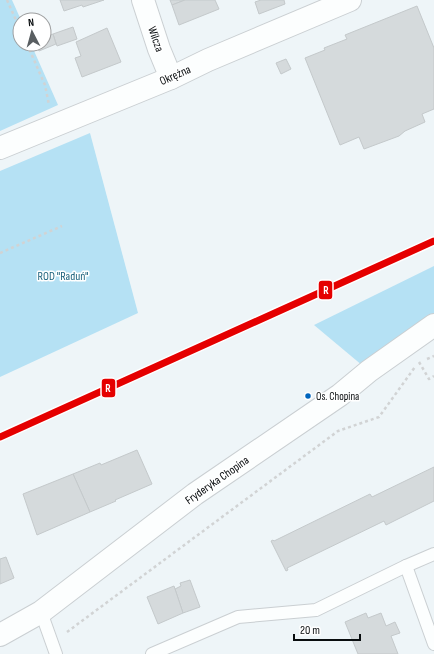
<svg xmlns="http://www.w3.org/2000/svg" width="434" height="654" font-family="'Sofia Sans Condensed',sans-serif">
	<style>
		.green { fill: #b5e1f4 }
		.building { fill: #d5dadc; stroke: #c4c9cb }
		.lines { fill: none; stroke-linecap: round; stroke-linejoin: round }
		.service-casing { stroke: #cacfd2; stroke-width: 14 }
		.minor-casing { stroke: #cacfd2; stroke-width: 24 }
		.path { stroke: #d1d3d4; stroke-width: 2.5; stroke-dasharray: 3 3; stroke-linecap: butt }
		.service { stroke: #fcfefe; stroke-width: 12 }
		.minor { stroke: #fcfefe; stroke-width: 22 }
		.rail-1-casing { stroke: #fff; stroke-width: 10 }
		.rail-1 { stroke: #e50000; stroke-width: 7 }
		.bus-dot { fill: #0065bd; stroke: #fff; stroke-width: 1.5 }
		.labels { text-anchor: middle; stroke-width: 3; stroke-linejoin: round; paint-order: stroke }
		.bus-label { font-size: 11px; fill: #090d0f; stroke: #fff; text-anchor: start }
		.street-label { font-size: 12px; fill: #090d0f; stroke: #fff }
		.park-label { font-size: 12px; fill: #185f7a; stroke: #fff }
		.line-badge { stroke: #fff; stroke-width: 1.5 }
		.badge-label { font-size: 11px; text-anchor: middle; font-weight: bold; fill: #fff }
	</style>
	<rect width="100%" height="100%" fill="#eef5f8"/>
	<!-- green -->
	<g class="green">
		<path d="M0 0H12L21 20 20 44H31L58 105 0 131Z"/>
		<path d="M90 133 138 313 0 377V171Z"/>
		<path d="M434 266V325L369 371 314 325Z"/>
	</g>
	<!-- building -->
	<g class="building">
		<path d="M60 0H104L83 7 82 5 64 11Z"/>
		<path d="M170 0H185L172 5Z"/>
		<path d="M185 0H215L219 9 179 25 172 5Z"/>
		<path d="M261 0H284L285 4 259 14 255 2Z"/>
		<path d="M417 6 434 48V109L422 114 425 122 405 131 399 136 364 149 359 137 340 145 305 58 325 50 324 48 347 39 345 35Z"/>
		<path d="M73 27 77 39 57 46 53 34Z"/>
		<path d="M107 28 121 62 82 77 75 58 81 56 76 42Z"/>
		<path d="M53 34 56 44 39 51 36 44H44V38Z"/>
		<path d="M286 59 291 69 281 74 276 63Z"/>
		<path d="M137 450 152 484 115 500 116 501 90 512 73 474 100 463 101 465Z"/>
		<path d="M434 467V501L386 525 384 521 287 568 288 570 286 571 271 541 273 540 274 541 370 494 372 497Z"/>
		<path d="M73 474 90 512 37 535 23 494Z"/>
		<path d="M6 557 14 578 0 584V559Z"/>
		<path d="M190 580 200 607 183 613 175 589 181 586 180 583Z"/>
		<path d="M174 586 183 613 158 624 147 597Z"/>
		<path d="M366 613 368 618 381 613 386 626 395 622 400 633 391 636 398 654H358L345 622Z"/>
	</g>
	<g class="lines">
		<!-- service casing -->
		<g class="service-casing">
			<g id="service">
				<path d="M406 566 434 554"/>
				<path d="M41 612 56 654"/>
				<path d="M152 654 238 617 316 610 406 566 434 644"/>
			</g>
		</g>
		<!-- minor casing -->
		<g class="minor-casing">
			<g id="minor">
				<path d="M143 0 159 49 171 78"/>
				<path d="M0 148 171 78 208 60 350 0"/>
				<path d="M0 635 41 612 195 494 340 395 369 371 434 325"/>
			</g>
		</g>
		<!-- path -->
		<g class="path">
			<path d="M7 0 20 29"/>
			<path d="M27 44 45 85 49 105"/>
			<path d="M0 253 62 226"/>
			<path d="M427 359 434 356"/>
			<path d="M419 362 429 379 434 376"/>
			<path d="M67 632 338 431 379 417 415 367"/>
		</g>
		<!-- service -->
		<use href="#service" class="service"/>
		<!-- minor -->
		<use href="#minor" class="minor"/>
		<!-- rail-1 casing -->
		<g class="rail-1-casing">
			<path id="rail-1" d="M0 437 434 241"/>
		</g>
		<!-- rail-1 -->
		<use href="#rail-1" class="rail-1"/>
	</g>
	<!-- markers -->
	<circle class="bus-dot" cx="308" cy="396" r="3.5"/>
	<g class="labels">
		<!-- bus labels -->
		<g class="bus-label">
			<text x="316" y="400">Os. Chopina</text>
		</g>
		<!-- street labels -->
		<g class="street-label">
			<text transform="translate(156 39) rotate(71)" y="4">Wilcza</text>
			<text transform="translate(175 75) rotate(-24)" y="4">Okrężna</text>
			<text transform="translate(217 480) rotate(-35)" y="4">Fryderyka Chopina</text>
		</g>
		<!-- park labels -->
		<g class="park-label">
			<text x="63" y="280">ROD "Raduń"</text>
		</g>
	</g>
	<g class="line-badge">
		<rect x="318" y="280" width="15" height="20" rx="4" fill="#e50000"/>
		<rect x="101" y="378" width="15" height="20" rx="4" fill="#e50000"/>
	</g>
	<g class="badge-label">
		<text x="326" y="294">R</text>
		<text x="108" y="392">R</text>
	</g>
	<!-- north arrow -->
	<g transform="translate(32 32) rotate(354)"><circle r="19" fill="#ffffff" stroke="#9d9e9f"/>
	<path d="M0-3L7 15L0 10L-7 15Z" fill="#595e61"/>
	<text y="-6" font-size="11" font-weight="bold" text-anchor="middle" fill="#090d0f">N</text>
	</g>
	<!-- scale -->
	<path d="M294 634v6h66v-6" fill="none" stroke="#090d0f" stroke-width="2"/>
	<text x="300" y="634" font-size="12" fill="#090d0f" stroke="#ffffff" stroke-width="3" paint-order="stroke">20 m</text>
</svg>
